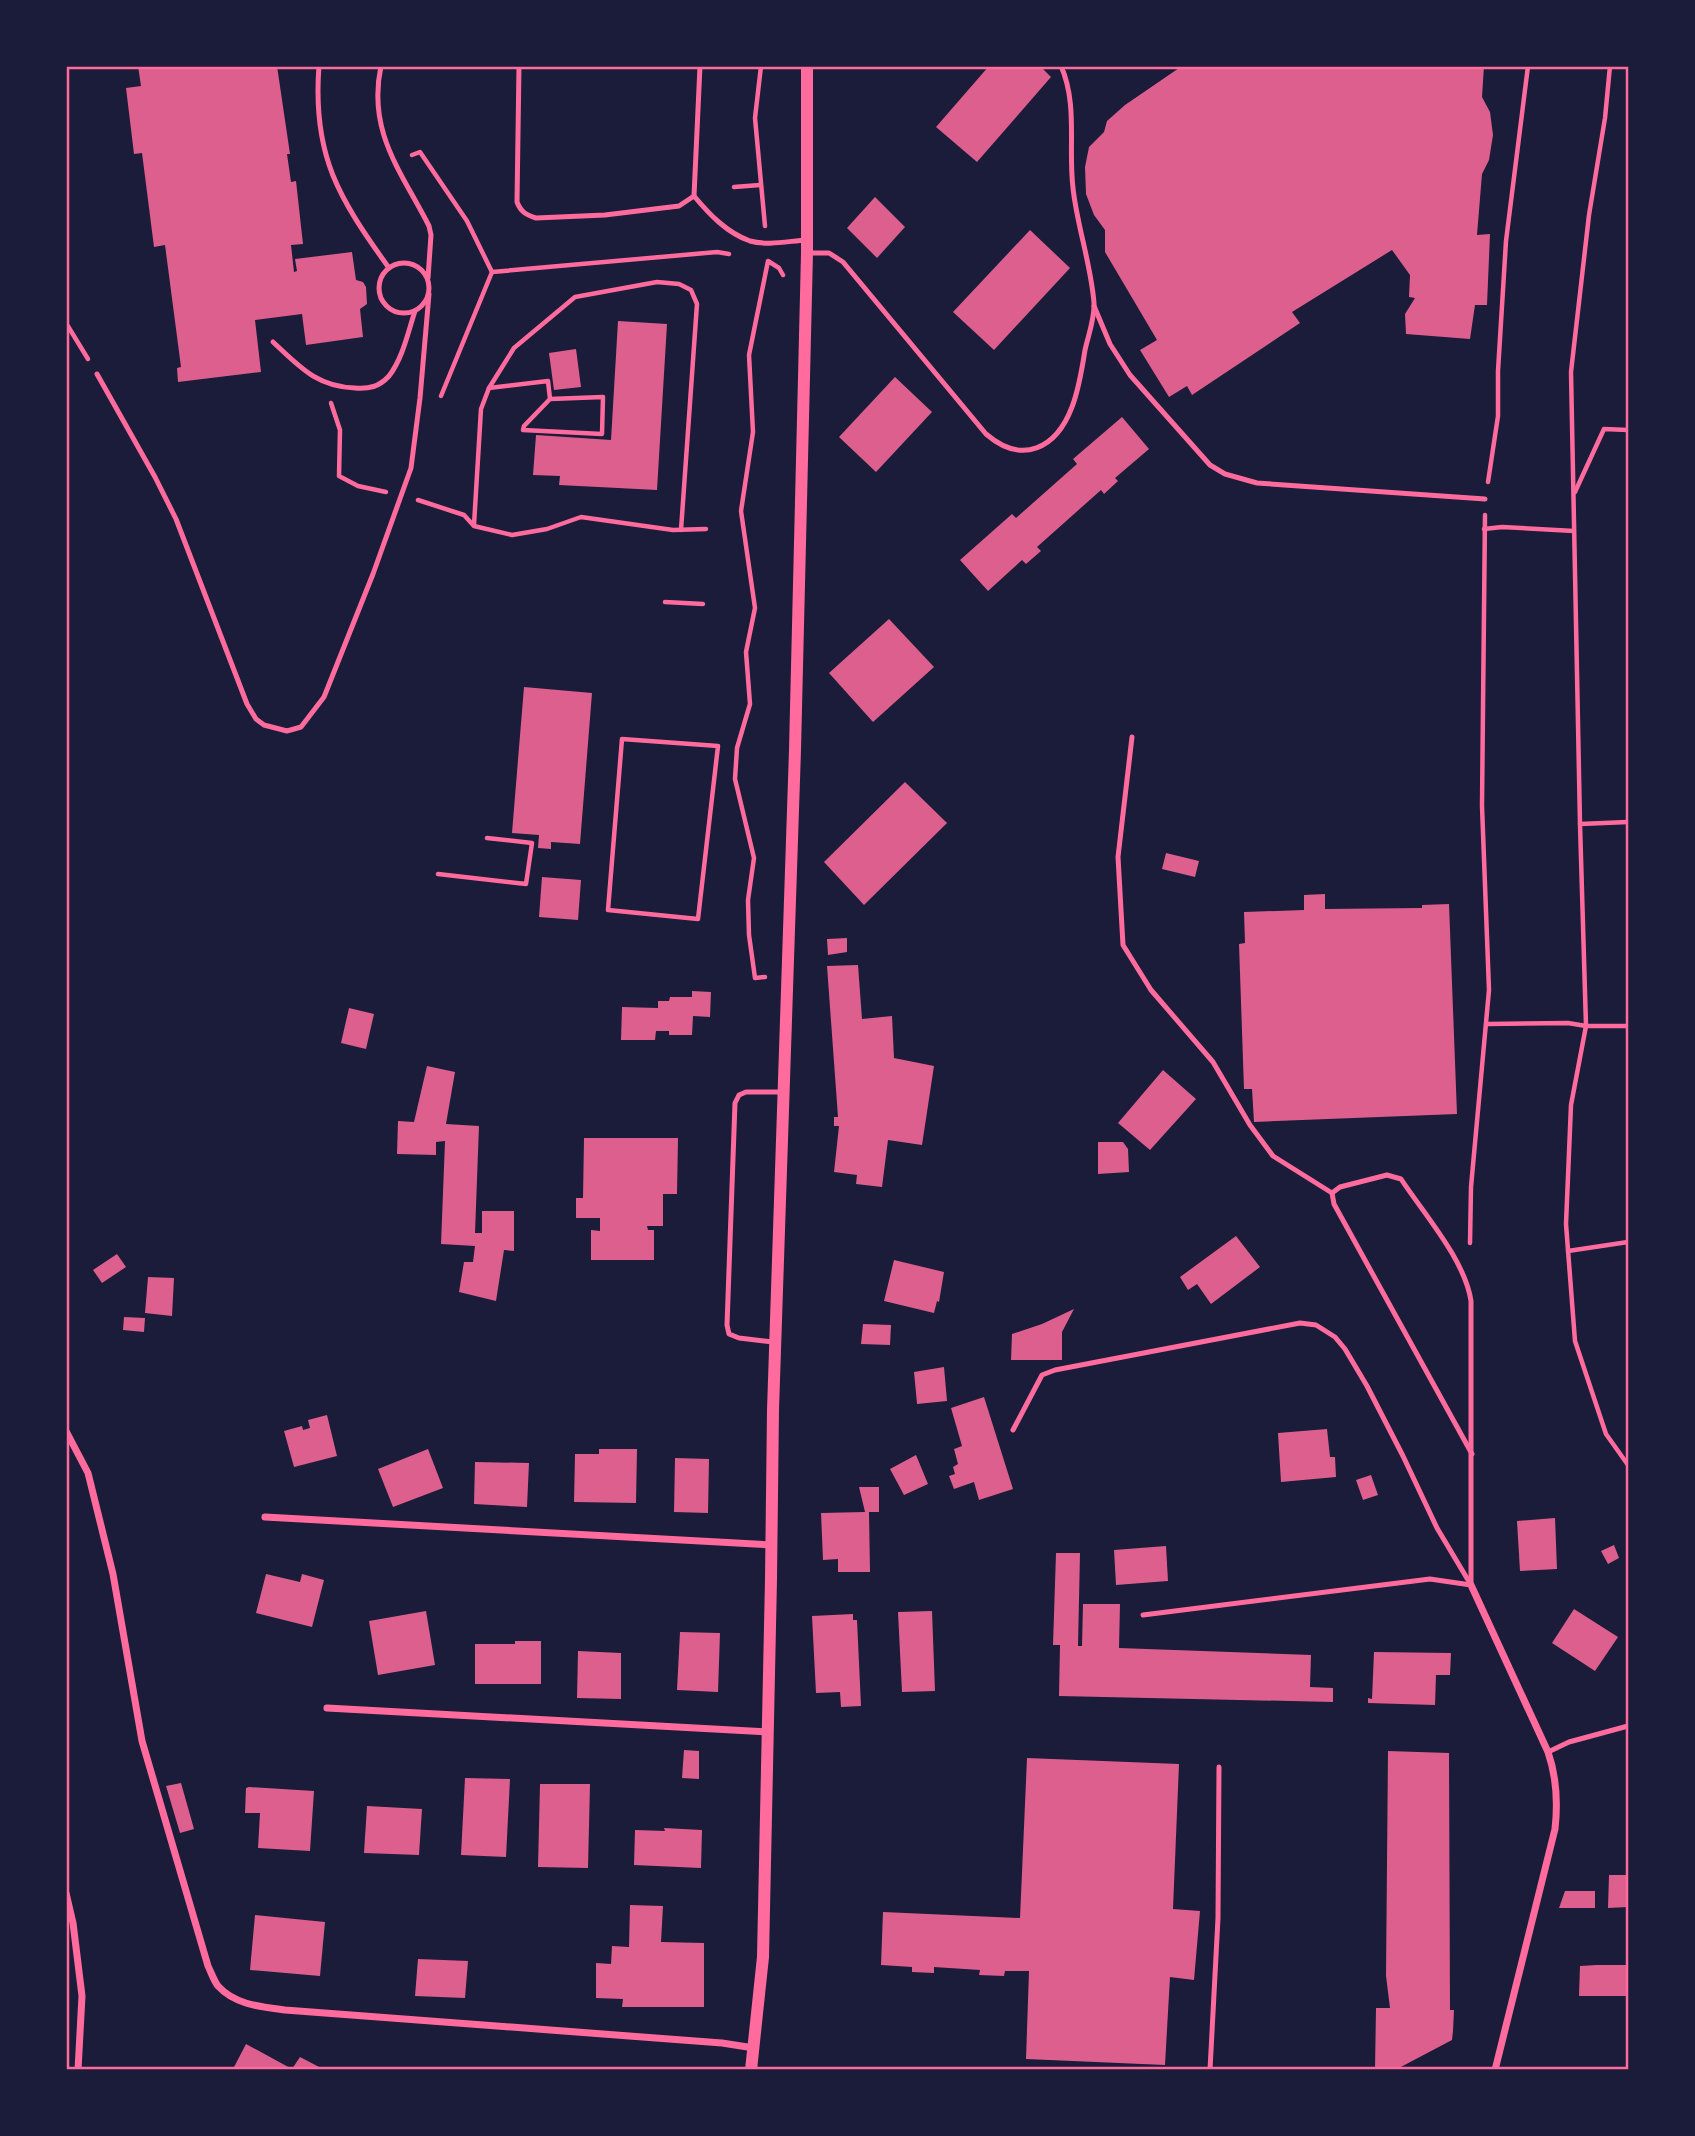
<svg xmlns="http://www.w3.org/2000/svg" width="1695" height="2136" font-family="Rubik,sans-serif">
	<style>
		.building { fill: #dd5f8e }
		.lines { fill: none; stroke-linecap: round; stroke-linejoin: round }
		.path { stroke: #ff6b9d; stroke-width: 4.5 }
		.service { stroke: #ff6b9d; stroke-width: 5 }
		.minor { stroke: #ff6b9d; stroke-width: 7 }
		.tertiary { stroke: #ff6b9d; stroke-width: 12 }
		.neatline { fill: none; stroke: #ff6b9d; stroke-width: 2.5 }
	</style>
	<rect width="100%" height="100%" fill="#1b1b3a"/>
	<!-- building -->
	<g class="building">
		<path d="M138 66H277L290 154H287L291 182 296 181 303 244 291 245 294 272 297 271 295 259 352 252 356 280 363 282 366 287 367 304 360 309 363 337 306 345 302 314 255 320 261 372 178 382 177 368 181 367 165 245 154 247 142 153 134 154 126 88 141 86Z"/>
		<path d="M989 66H1040L1051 77 977 162 936 127Z"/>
		<path d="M1182 66H1484L1482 97 1490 112 1493 135 1489 160 1482 174 1477 235 1490 234 1487 305H1475L1470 339 1406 334 1405 314 1415 298 1409 297 1410 275 1392 250 1292 312 1300 323 1192 395 1187 386 1169 397 1140 350 1157 340 1105 252V230L1094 215 1086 194 1085 167 1089 147 1104 132 1107 121 1125 105Z"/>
		<path d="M875 197 905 227 877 258 847 228Z"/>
		<path d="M1030 230 1070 268 994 350 953 312Z"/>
		<path d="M618 321 667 324 657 490 559 485 560 476 533 475 536 435 611 440Z"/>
		<path d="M576 349 581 387 554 390 549 353Z"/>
		<path d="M895 377 932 412 876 472 839 437Z"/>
		<path d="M1122 417 1149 449 1115 478 1118 481 1104 494 1101 490 1037 547 1041 551 1026 564 1022 560 988 591 960 560 1012 514 1016 518 1077 464 1073 459Z"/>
		<path d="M889 619 934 667 873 722 829 673Z"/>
		<path d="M524 687 592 693 580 844 551 842V849L538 848 539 835 512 833Z"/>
		<path d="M905 782 947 823 864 905 824 862Z"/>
		<path d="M1166 853 1199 861 1195 877 1162 869Z"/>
		<path d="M542 877 581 880 578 920 539 917Z"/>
		<path d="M1325 894V909L1422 908V905L1449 904 1457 1114 1254 1122 1252 1089H1244L1239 944 1245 943 1244 912 1304 910V895Z"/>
		<path d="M847 938V952L828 955 827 939Z"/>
		<path d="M858 965 862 1019 892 1016 894 1058 934 1066 922 1145 888 1140 882 1187 856 1184 857 1175 834 1172 839 1126H834V1117H838L827 966Z"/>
		<path d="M692 991 711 992 710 1017 693 1016 692 1035H669V1031H656L655 1040H621L622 1007 658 1008V1001H669L670 997H692Z"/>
		<path d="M349 1008 374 1014 366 1049 341 1043Z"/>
		<path d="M427 1066 455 1072 446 1124 479 1126 475 1233H482V1211H514V1251L504 1250 496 1301 459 1292 464 1262H473L475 1246 441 1244 445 1141 436 1142V1155L397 1154 398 1121 414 1122Z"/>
		<path d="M1163 1070 1196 1099 1150 1150 1118 1123Z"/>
		<path d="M584 1138H678L677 1194H663V1226H647L648 1230H654V1260H591V1230L600 1231V1218H576V1198H583Z"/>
		<path d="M1098 1142H1123L1128 1149 1129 1172 1098 1174Z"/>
		<path d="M1236 1236 1260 1267 1211 1304 1197 1284 1188 1290 1180 1277Z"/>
		<path d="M117 1254 126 1267 102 1283 93 1270Z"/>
		<path d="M894 1260 944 1272 939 1302 937 1301 934 1313 884 1301Z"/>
		<path d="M148 1277 174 1278 172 1316 145 1313Z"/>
		<path d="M1074 1309 1062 1332V1360H1011L1012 1334 1042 1324Z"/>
		<path d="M124 1317 145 1318 144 1332 123 1330Z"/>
		<path d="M863 1324 891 1325 890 1345 861 1344Z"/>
		<path d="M944 1367 947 1401 917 1404 914 1372Z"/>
		<path d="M984 1397 1013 1489 979 1500 974 1482 954 1489 949 1476 955 1474 953 1467 958 1464 954 1449 962 1446 951 1408Z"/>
		<path d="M327 1415 337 1456 294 1467 284 1431 302 1426 303 1430 310 1428 308 1420Z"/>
		<path d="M1327 1429 1330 1457H1335L1336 1477 1281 1482 1278 1433Z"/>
		<path d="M428 1449 443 1488 393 1507 378 1469Z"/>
		<path d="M599 1449H637L636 1503 574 1502 575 1454H599Z"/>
		<path d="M916 1455 928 1484 904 1495 890 1469Z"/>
		<path d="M675 1458 709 1459 708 1513 674 1512Z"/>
		<path d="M475 1462 529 1463 527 1507 474 1504Z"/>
		<path d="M1371 1475 1378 1495 1363 1500 1356 1480Z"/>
		<path d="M859 1487H879V1512H869L870 1572H838V1559L823 1560 821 1513 865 1512Z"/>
		<path d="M1555 1518 1557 1569 1520 1571 1517 1521Z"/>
		<path d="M1614 1545 1619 1558 1608 1564 1601 1551Z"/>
		<path d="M1166 1546 1168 1581 1116 1585 1114 1550Z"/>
		<path d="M1056 1553H1080L1078 1646H1082L1083 1604H1120L1119 1648 1311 1655 1310 1687 1333 1688V1702L1059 1696 1060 1645H1053Z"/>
		<path d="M266 1574 300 1582 302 1574 324 1580 312 1627 256 1613Z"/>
		<path d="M1574 1609 1618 1637 1595 1671 1552 1643Z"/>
		<path d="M426 1611 435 1665 378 1675 369 1621Z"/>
		<path d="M932 1611 935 1691 902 1692 898 1612Z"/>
		<path d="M853 1614V1620H857L861 1706 841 1707 840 1692 816 1693 812 1616Z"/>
		<path d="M680 1632 720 1633 718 1692 677 1690Z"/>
		<path d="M515 1641H541V1684H475V1644H515Z"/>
		<path d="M578 1651 621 1653V1699L577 1698Z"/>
		<path d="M1374 1652 1451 1653 1450 1675H1436L1435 1705 1368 1703V1698L1372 1699Z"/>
		<path d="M684 1750 699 1751V1779L682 1778Z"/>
		<path d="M1388 1751 1449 1753 1450 2010H1454L1453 2031 1452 2040 1397 2069H1375L1376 2008H1390L1386 1976Z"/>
		<path d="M1027 1758 1179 1764 1173 1909 1200 1911 1194 1980 1170 1977 1165 2065 1026 2059 1029 1971H1005L1004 1976 979 1975 980 1970 934 1967V1973L912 1972V1967L881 1965 883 1912 1020 1918Z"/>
		<path d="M465 1778 510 1779 506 1857 461 1855Z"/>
		<path d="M181 1783 194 1829 180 1833 166 1786Z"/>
		<path d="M540 1784H590L588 1868 538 1867Z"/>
		<path d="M249 1787 314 1791 310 1851 258 1848 260 1813H245L246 1788Z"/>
		<path d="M367 1806 422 1809 419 1855 364 1853Z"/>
		<path d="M664 1828 702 1830 701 1868 634 1865 635 1830 665 1831Z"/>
		<path d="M1609 1875H1628V1907L1608 1908Z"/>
		<path d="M1565 1891H1595V1908H1559Z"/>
		<path d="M630 1905 663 1906 661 1942 704 1943V2007H622L623 1999 596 1998V1963L611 1964 612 1946 629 1947Z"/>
		<path d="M255 1915 325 1922 320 1976 250 1970Z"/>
		<path d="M418 1959 468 1961 465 1998 415 1996Z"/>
		<path d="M1597 1965H1628V1996H1579L1580 1966Z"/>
		<path d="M246 2044 292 2069 300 2057 323 2069H233Z"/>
	</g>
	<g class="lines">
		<!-- path -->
		<g class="path">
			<path d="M761 66 755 118 765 226"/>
			<path d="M412 155 420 152 467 221 492 272 441 396"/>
			<path d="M734 187 760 185"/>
			<path d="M492 272 717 252 729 254"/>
			<path d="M66 323 88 359"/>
			<path d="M489 388 514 348 575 297 657 282 679 284 691 290 697 304 681 530"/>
			<path d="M331 403 340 430 339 476 358 486 386 492"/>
			<path d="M1488 482 1498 416V371L1506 241 1528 66"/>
			<path d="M1575 492 1604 429 1628 430"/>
			<path d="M418 500 464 515 474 526 512 535 547 529 581 517 673 530 706 529"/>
			<path d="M474 525 481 409 489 388 548 381 550 399 524 426 523 430 602 434 603 397 550 399"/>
			<path d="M1484 529 1502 527 1574 531"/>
			<path d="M665 602 703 604"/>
			<path d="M622 739 718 746 698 919 608 910Z"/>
			<path d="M1628 822 1580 824 1586 1026 1571 1105 1566 1224 1575 1341 1606 1434 1628 1465"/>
			<path d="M1580 824 1571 372 1589 215 1605 118 1610 66"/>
			<path d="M438 874 526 884 532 843 487 838"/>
			<path d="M765 977 755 978 749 935 748 900 754 858 735 779 737 748 750 704 746 652 755 608 741 511 753 432 749 355 768 261 779 268 783 275"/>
			<path d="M1487 1024 1568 1023 1586 1026H1628"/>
			<path d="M1470 1243 1471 1187 1489 990 1482 806 1485 515"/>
			<path d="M1568 1251 1628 1242"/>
		</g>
		<!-- service -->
		<g class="service">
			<path d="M319 66C312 156 339 198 389 268"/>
			<path d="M381 66C367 132 401 171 429 226L431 235 428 278"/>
			<path d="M519 66 517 202C521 212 526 215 536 218L605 215 679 206 694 196"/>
			<path d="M700 66 694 196C709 214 727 233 750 241 767 246 789 241 806 240"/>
			<path d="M807 253H829L843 262 986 434C1022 465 1056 449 1072 407 1079 389 1082 369 1085 350 1088 336 1095 318 1094 303 1091 264 1077 226 1073 188 1068 148 1078 104 1061 66"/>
			<circle cx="404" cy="288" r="25"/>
			<path d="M1094 306 1110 344 1130 375 1210 465 1225 474 1257 483 1485 499"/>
			<path d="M273 342C300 367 317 387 355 388 369 389 379 387 389 376 403 358 408 332 415 311"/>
			<path d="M97 374 155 477 176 519 247 704 256 719 264 725 287 731 301 727 324 697 373 574 411 468 420 398 429 294"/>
			<path d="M1132 737 1118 857 1123 945 1151 990 1213 1062 1250 1125 1273 1156 1332 1193 1334 1204 1472 1454"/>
			<path d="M1332 1193 1340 1187 1387 1175 1401 1179C1424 1214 1465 1260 1471 1301V1583"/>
			<path d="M773 1342 739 1338 729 1334 727 1325 735 1103 739 1095 746 1092H782"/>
			<path d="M1013 1430 1042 1375 1055 1370 1300 1323 1316 1325 1335 1337 1345 1349 1367 1386 1403 1456 1437 1528 1471 1585"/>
			<path d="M1143 1615 1430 1579 1471 1585"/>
			<path d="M1548 1752 1569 1742 1628 1726"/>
			<path d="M1210 2070 1218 1918 1219 1767"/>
		</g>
		<!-- minor -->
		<g class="minor">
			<path d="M66 1431 88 1473 113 1574 142 1741 208 1966C211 1972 214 1981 218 1986 235 2005 262 2007 285 2010L722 2043 754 2048"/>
			<path d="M265 1517 772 1545"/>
			<path d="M1471 1585 1548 1752C1557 1778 1558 1802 1555 1829L1495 2070"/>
			<path d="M327 1708 768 1732"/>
			<path d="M66 1893 73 1923 82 1996 78 2070"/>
		</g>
		<!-- tertiary -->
		<path class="tertiary" d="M751 2070 763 1957 771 1579 773 1410 795 750 807 253V66"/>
	</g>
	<!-- border -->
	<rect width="1695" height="2136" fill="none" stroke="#1b1b3a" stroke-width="136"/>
	<rect x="68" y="68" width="1559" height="2000" class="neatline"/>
</svg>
